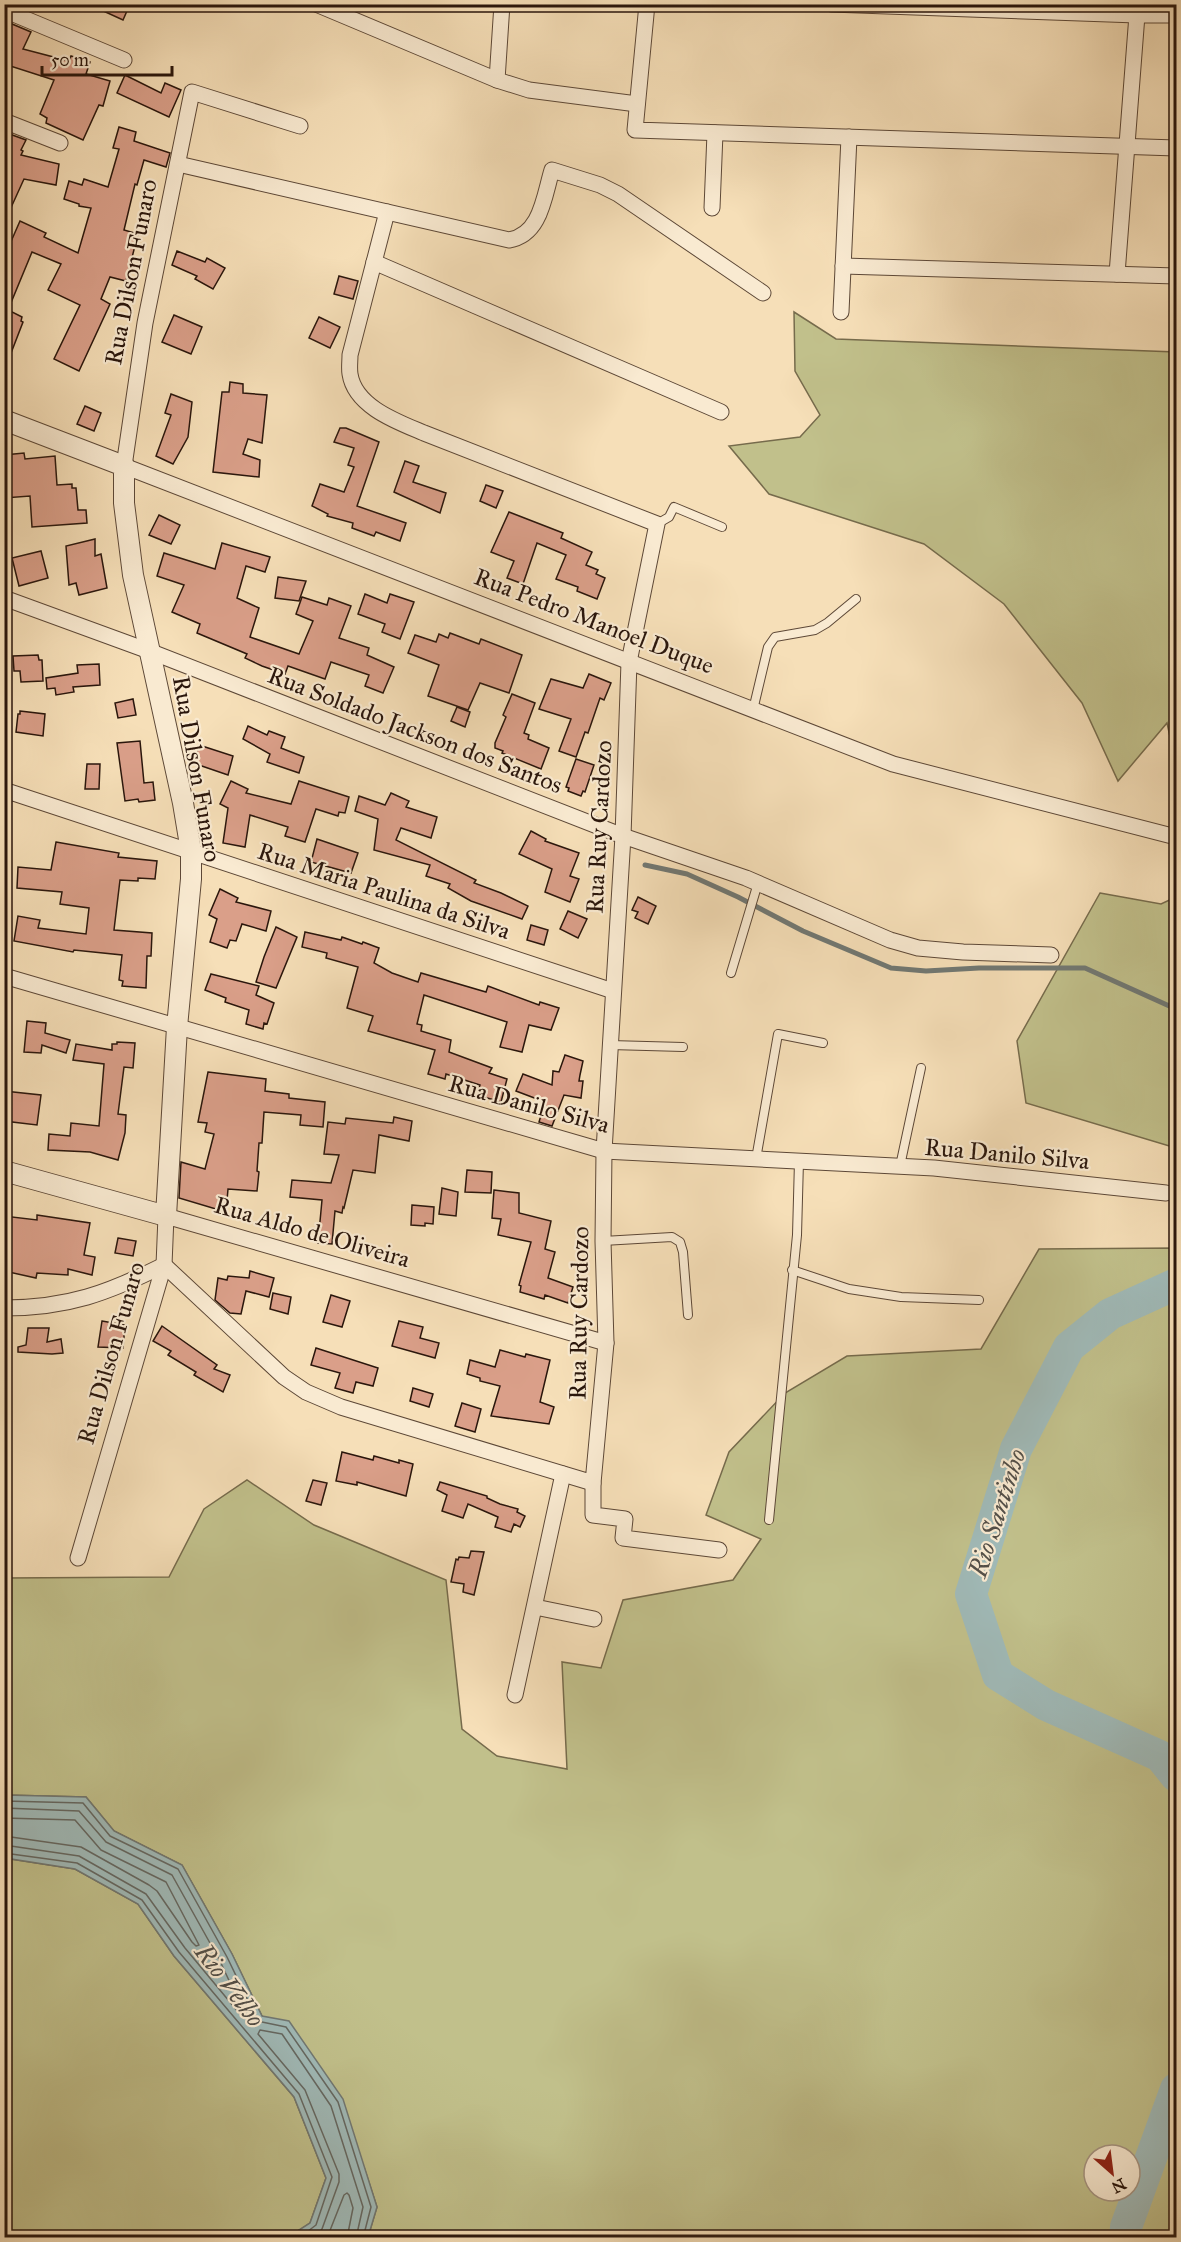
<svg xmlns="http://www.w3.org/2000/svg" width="1181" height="2242" font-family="'IM FELL Great Primer',serif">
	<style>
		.green { fill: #c1c08b; stroke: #766b4c; stroke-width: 1.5; fill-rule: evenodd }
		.water { fill: #a0bab8; stroke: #717873; stroke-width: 1.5 }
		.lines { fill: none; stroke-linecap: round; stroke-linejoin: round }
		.shore { stroke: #656862; stroke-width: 1.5 }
		.stream { stroke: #717873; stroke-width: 5 }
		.river { stroke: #a0bab8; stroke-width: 32 }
		.building { fill: #da9f89; stroke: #2a160c; stroke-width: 1.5 }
		.service-casing { stroke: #5d4837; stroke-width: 10 }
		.minor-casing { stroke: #5d4837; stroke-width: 17 }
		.tertiary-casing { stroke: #5d4837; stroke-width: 22 }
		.service { stroke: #f9ead1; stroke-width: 8 }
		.minor { stroke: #f9ead1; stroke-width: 15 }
		.tertiary { stroke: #f9ead1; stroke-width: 20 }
		.labels { text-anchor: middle; stroke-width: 4.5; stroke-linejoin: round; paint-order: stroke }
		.street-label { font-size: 24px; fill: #2a160c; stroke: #f9ead1 }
		.water-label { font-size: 26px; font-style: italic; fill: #534f48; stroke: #f9ead1 }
	</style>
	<rect width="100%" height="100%" fill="#f6dfb8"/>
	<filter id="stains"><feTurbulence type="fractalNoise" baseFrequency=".00333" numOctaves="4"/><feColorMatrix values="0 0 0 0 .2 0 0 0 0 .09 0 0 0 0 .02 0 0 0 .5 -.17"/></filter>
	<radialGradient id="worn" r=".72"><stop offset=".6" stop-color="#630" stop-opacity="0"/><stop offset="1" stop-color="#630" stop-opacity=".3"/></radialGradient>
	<!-- green -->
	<g class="green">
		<path d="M794 312 836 339 1176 352V764L1167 723 1118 781 1082 703 1004 604 924 544 769 494 729 446 800 437 820 415 795 371Z"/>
		<path d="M1100 893 1161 904 1176 897V1148L1026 1103 1017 1041Z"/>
		<path d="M1176 1248V2237H1126L1125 2229 1122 2238 368 2237 377 2207 364 2167 262 2016 232 1954 182 1865 114 1831 86 1797 5 1795V1578L169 1577 204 1509 247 1480 314 1525 446 1580 462 1729 497 1756 567 1769 562 1662 601 1668 623 1600 733 1580 761 1539 706 1515 729 1452 785 1393 847 1356 981 1349 1039 1249ZM1094 2155H1130V2191H1094Z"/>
		<path d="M4 1858 75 1869 138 1904 174 1956 294 2097 326 2178 310 2223 288 2238 5 2237Z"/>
	</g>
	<!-- water -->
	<path class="water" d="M5 1795 86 1797 114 1831 182 1865 232 1954 262 2016 289 2021 343 2099 377 2207 368 2237H288L310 2223 326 2178 294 2097 174 1956 138 1904 75 1869 5 1858Z"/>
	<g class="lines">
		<!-- shore -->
		<g class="shore">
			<path d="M4 1801 83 1803 110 1836 178 1869 227 1957 257 2019 262 2022 286 2027 338 2102 371 2207 363 2238"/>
			<path d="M4 1808 79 1811 106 1842 172 1875 220 1961 244 2013H239L185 1948 146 1894 79 1856 4 1845"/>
			<path d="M4 1818 75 1820 101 1850 166 1882 199 1945 196 1946 192 1942 157 1891 149 1885 81 1847 4 1836"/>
			<path d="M4 1853 77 1863 142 1900 179 1952 299 2094 332 2177 316 2225 299 2238"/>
			<path d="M313 2238 322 2229 339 2182V2174L305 2090 258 2034 260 2030 282 2034 331 2106 363 2207 356 2238"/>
			<path d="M327 2238 344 2195 347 2193 349 2195 353 2208 347 2238"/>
		</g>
		<!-- stream -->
		<path class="stream" d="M645 865 687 874 738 897 803 931 891 968 926 971 979 968H1085L1176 1009"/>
		<!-- river -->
		<g class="river">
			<path d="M1176 1284 1110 1314 1069 1347 1016 1449 971 1594 998 1675 1046 1705 1160 1756 1176 1776"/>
			<path d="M1125 2238 1126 2227 1176 2089"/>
		</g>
	</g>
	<!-- building -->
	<g class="building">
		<path d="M88 4H130L123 20Z"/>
		<path d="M5 21 31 32 23 49 69 61 71 56 90 62 86 74 110 81 103 106 99 105 83 140 46 123 47 118 40 114 54 80 4 64Z"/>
		<path d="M125 75 161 93 165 83 181 90 169 117 117 93Z"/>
		<path d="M119 127 136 132 134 141 170 153 166 167 144 160 137 185 135 184 124 230 138 234 126 281 110 277 101 299 110 304 79 371 54 359 80 305 48 290 61 264 32 252 8 310 22 317 21 321 23 322 6 366H4V244L9 246 20 221 46 233 44 237 78 253 91 208 79 206V204L64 199 69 181 82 185 84 179 108 187 119 149 113 148Z"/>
		<path d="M4 132 26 140 21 150 23 151 21 155 59 164 56 185 24 179 4 223Z"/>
		<path d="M177 251 205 262 207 258 225 268 213 289 195 279 197 276 172 265Z"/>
		<path d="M339 276 358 281 353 299 334 294Z"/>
		<path d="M174 315 202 327 191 354 162 342Z"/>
		<path d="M319 317 340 327 330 348 309 338Z"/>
		<path d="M230 382 243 384V393L267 395 262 443 248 439 243 454 260 460 259 477 213 472 222 392H229Z"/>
		<path d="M171 394 192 402 188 437 173 464 156 456 171 415 165 413Z"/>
		<path d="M85 406 101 413 94 431 77 424Z"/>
		<path d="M340 428H346L379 442 357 506 406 523 400 541 376 532 374 536 352 528 353 523 327 516 328 514 312 506 320 484 344 492 354 467 348 465 354 448 334 442Z"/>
		<path d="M24 453 25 459 55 456 57 485 72 484V488H76L78 510H86L87 523 32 527 30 496 4 498V455Z"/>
		<path d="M405 461 419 466 413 482 446 493 440 513 394 492Z"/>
		<path d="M486 485 503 491 496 508 480 501Z"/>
		<path d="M509 512 563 533 561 538 592 552 586 565 598 570 596 574 605 578 597 599 577 591 578 587 556 579 566 555 537 543 523 584 507 578 514 561 491 552Z"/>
		<path d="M159 515 180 525 171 544 149 535Z"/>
		<path d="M95 539V556L101 554 107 588 79 595 76 583 69 585 66 546Z"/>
		<path d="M222 543 270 557 265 572 246 566 237 598 259 608 250 637 299 654 313 621 296 614 302 597 327 605 329 598 351 606 339 638 369 648 367 655 394 667 383 693 365 686 369 675 331 662 325 679 288 666 285 674 262 666 245 658 247 654 197 633 200 624 172 612 184 585 157 576 164 553 215 569Z"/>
		<path d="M41 551 48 578 19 586 12 558Z"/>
		<path d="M278 577 306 581 299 601 275 598Z"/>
		<path d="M365 594 387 603 390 594 414 602 400 639 382 632 385 624 358 614Z"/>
		<path d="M450 633 479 644 481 639 522 655 509 693 480 683 468 710 428 696 439 665 408 653 415 635 436 642 439 634 448 638Z"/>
		<path d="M38 655 39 660H42L43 681 21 682 20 671H14L13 656Z"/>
		<path d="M99 664 100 685 73 687 74 692 56 695 55 688 47 689 46 678 78 673 77 665Z"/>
		<path d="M589 674 611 683 604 700 600 698 588 733 585 732 576 757 559 751 571 719 539 709 551 679 583 688Z"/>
		<path d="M512 694 535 703 524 733 529 735 528 739 549 748 541 769 502 753 503 751 495 748V743L506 717 503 715Z"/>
		<path d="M133 699 136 715 118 718 115 703Z"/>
		<path d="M457 707 470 712 465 727 451 721Z"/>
		<path d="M20 711 45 714 43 736 16 732 18 714H20Z"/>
		<path d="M248 726 267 735 269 731 285 737 281 748 304 757 299 773 267 762 270 754 243 739Z"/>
		<path d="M140 741 144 783 153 782 155 800 139 802 138 799 125 801 117 743Z"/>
		<path d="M199 745 233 756 228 775 193 763Z"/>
		<path d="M576 759 594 765 585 792 583 791 581 796 568 791 569 788 566 787Z"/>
		<path d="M87 764H100L99 789H85Z"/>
		<path d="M231 781 248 789 246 793 291 804 299 781 349 797 345 813 339 812 338 816 316 809 305 842 285 836 288 827 250 815 245 847 223 843 228 808 220 804Z"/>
		<path d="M391 793 409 801 406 807 437 817 431 838 401 828 396 840 476 880 474 883 501 893 528 906 522 919 471 901 448 888 450 884 426 876 430 865 374 850 378 819 355 811 359 796 385 805Z"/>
		<path d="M531 831 546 839 545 841 579 853 570 876 579 879 570 902 545 892 552 869 519 854Z"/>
		<path d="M317 839 358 853 351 873 311 862Z"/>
		<path d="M56 842 119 853 118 857 157 861 155 879 138 878V881L120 880 114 930 152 933 151 956H147L146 988 122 986 123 981 119 980 122 955 74 950 73 952 14 941 18 916 40 920 38 928 86 934 89 908 60 904 62 892 17 888 18 867 51 870Z"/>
		<path d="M220 889 238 898 236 902 271 911 266 931 242 924 236 941 230 940 227 948 210 942 217 919 209 915Z"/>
		<path d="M638 897 656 906 648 924 635 918 638 912 632 910Z"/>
		<path d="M568 911 587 919 578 938 560 929Z"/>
		<path d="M531 925 548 930 544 945 527 940Z"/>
		<path d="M276 927 297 937 276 988 256 982 264 957Z"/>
		<path d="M305 932 341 940 342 937 362 944 363 942 379 948 374 963 392 973 418 982 421 973 486 992 488 986 539 1005 540 1002 559 1008 551 1030 529 1025 522 1052 500 1047 507 1022 424 995 417 1024 422 1025 421 1031 451 1040 449 1052 492 1068 489 1073 507 1079 501 1102 477 1095 480 1085 446 1074 445 1079 428 1074 435 1050 368 1031 373 1016 347 1008 358 967 326 958 327 953 302 947Z"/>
		<path d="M211 974 259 986 256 995 274 1003 267 1024 264 1023 263 1029 246 1024 249 1010 225 1002 226 998 205 990Z"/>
		<path d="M27 1021 46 1023 45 1033 70 1040 66 1053 42 1045 41 1053 24 1052Z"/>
		<path d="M117 1042 135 1043 133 1068 124 1067 118 1114 126 1115 125 1133 118 1160 90 1152 48 1150 49 1134 70 1136 71 1123 99 1126 104 1064 73 1060 76 1044 112 1050V1044H117Z"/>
		<path d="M565 1055 583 1061 580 1075 579 1081H583L581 1098 564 1095 552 1126 539 1122 545 1102 516 1091 523 1074 552 1085 553 1071 559 1072Z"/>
		<path d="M208 1072 266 1079 265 1091 289 1094V1098L325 1102 323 1127 300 1125 301 1115 264 1112 262 1143H259L257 1171 259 1172 257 1191 228 1189 226 1212 179 1198 181 1162 205 1169 214 1134 205 1132 207 1123 198 1122Z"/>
		<path d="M4 1091 41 1095 37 1125 4 1121Z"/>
		<path d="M394 1117 412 1121 409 1141 379 1135 375 1173 353 1170 344 1208 343 1207 342 1213 335 1211 332 1244 318 1243 322 1200 290 1197 292 1180 331 1183 339 1155 324 1154 328 1122 345 1124 346 1118 393 1123Z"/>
		<path d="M467 1170 492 1172 491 1193 465 1192Z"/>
		<path d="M442 1188 458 1192 456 1216 439 1214Z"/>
		<path d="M494 1190 519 1193V1213L551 1221 545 1249 555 1252 548 1278 573 1287 568 1303 545 1295 544 1299 520 1292 521 1286 519 1285 531 1242 498 1235 501 1219 492 1218Z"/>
		<path d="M412 1205 434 1207 433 1224 425 1223V1226L411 1225Z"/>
		<path d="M37 1215 90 1223 84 1255 95 1257 92 1275 68 1269V1275L37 1273 36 1278 4 1271V1216L37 1220Z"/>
		<path d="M118 1238 136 1241 133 1256 115 1253Z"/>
		<path d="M250 1271 274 1278 269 1297 246 1291 241 1314 230 1313 215 1300 218 1278 227 1280 228 1276 249 1278Z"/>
		<path d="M273 1293 291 1297 288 1314 270 1309Z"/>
		<path d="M331 1295 350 1301 342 1327 323 1322Z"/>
		<path d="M102 1321 125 1325 123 1348 98 1347Z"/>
		<path d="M399 1321 423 1327 420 1338 439 1343 435 1358 392 1346Z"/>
		<path d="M162 1326 217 1365 214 1369 230 1375 223 1392 194 1375 196 1372 168 1355 171 1351 153 1341Z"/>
		<path d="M28 1328H49L47 1342 61 1339 63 1353 52 1354 18 1352V1347L26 1345Z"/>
		<path d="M316 1348 378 1368 373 1386 356 1382 353 1393 335 1388 340 1373 311 1365Z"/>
		<path d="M500 1350 525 1357 526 1354 550 1360 540 1402 554 1407 549 1424 491 1416 500 1386 480 1381V1378L467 1374 470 1360 495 1367Z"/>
		<path d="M413 1388 433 1394 429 1407 410 1401Z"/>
		<path d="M462 1403 481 1409 475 1432 455 1426Z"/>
		<path d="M342 1452 373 1460 374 1456 399 1463V1460L413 1464 406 1496 357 1482V1485L336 1481Z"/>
		<path d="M313 1480 327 1483 321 1505 306 1501Z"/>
		<path d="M440 1482 487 1496V1498L500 1504 518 1509 517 1512 525 1516 520 1527 514 1524 511 1532 495 1527 498 1517 468 1504 463 1518 442 1511 447 1495 437 1490Z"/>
		<path d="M471 1551 484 1552 474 1595 463 1592 464 1584 451 1582 456 1559 458 1560 459 1557 469 1558Z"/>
	</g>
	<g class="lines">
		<!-- service casing -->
		<g class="service-casing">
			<g id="service">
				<path d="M657 524 669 517 674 507 722 527"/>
				<path d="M753 710 768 647 775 637 815 630 827 623 856 599"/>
				<path d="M731 973 758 883"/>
				<path d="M610 1045 683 1047"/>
				<path d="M756 1159 778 1034 823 1043"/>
				<path d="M900 1166 921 1068"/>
				<path d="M603 1241 672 1237 680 1242 683 1252 688 1315"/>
				<path d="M792 1270 849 1289 901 1297 979 1300"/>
				<path d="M769 1520 797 1235 799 1161"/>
			</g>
		</g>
		<!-- minor casing -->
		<g class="minor-casing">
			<g id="minor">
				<path d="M316 4 497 80 529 90 637 104"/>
				<path d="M647 4 635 130 1176 148"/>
				<path d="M831 4 1137 15H1176"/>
				<path d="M4 10 124 60"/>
				<path d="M497 80 502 4"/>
				<path d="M4 121 60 143"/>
				<path d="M300 126 192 92 145 323 124 466 893 764 1176 837"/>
				<path d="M178 164 509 240C541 235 544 196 552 170L600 185 618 194 763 293"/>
				<path d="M712 208 715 133"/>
				<path d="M374 262 721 412"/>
				<path d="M843 266 1176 276"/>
				<path d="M1117 274 1137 15"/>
				<path d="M841 312 849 137"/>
				<path d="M4 598 149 651 623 836 746 878 890 940 918 948 963 952 1051 955"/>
				<path d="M4 790 613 991"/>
				<path d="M4 976 604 1151 934 1168 1166 1193"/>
				<path d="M4 1308C68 1308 108 1293 164 1265L284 1377 306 1392 341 1407 593 1483 606 1343 603 1241 604 1151 623 836 629 662 657 524 424 433C398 422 355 407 350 374 349 368 350 361 350 355L387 212"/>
				<path d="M593 1483V1515L625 1519 623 1538 719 1550"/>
				<path d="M78 1558 164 1265 166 1216 606 1343"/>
				<path d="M535 1607 594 1619"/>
				<path d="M515 1695 563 1474"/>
			</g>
		</g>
		<!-- tertiary casing -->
		<g class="tertiary-casing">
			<path id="tertiary" d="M4 420 124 466V503L133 575 183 803 191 851V879L177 1027 166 1216 4 1171"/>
		</g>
		<!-- service -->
		<use href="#service" class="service"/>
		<!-- minor -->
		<use href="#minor" class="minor"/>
		<!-- tertiary -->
		<use href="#tertiary" class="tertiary"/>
	</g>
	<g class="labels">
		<!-- street labels -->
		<g class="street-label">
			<text transform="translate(131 272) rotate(-79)" y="8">Rua Dilson Funaro</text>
			<text transform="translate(594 621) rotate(21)" y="8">Rua Pedro Manoel Duque</text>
			<text transform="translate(415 730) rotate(21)" y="8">Rua Soldado Jackson dos Santos</text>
			<text transform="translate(197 769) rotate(80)" y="8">Rua Dilson Funaro</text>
			<text transform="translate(599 827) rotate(-87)" y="8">Rua Ruy Cardozo</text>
			<text transform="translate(384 891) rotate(18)" y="8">Rua Maria Paulina da Silva</text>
			<text transform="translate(529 1104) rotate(15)" y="8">Rua Danilo Silva</text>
			<text transform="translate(1007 1154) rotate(5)" y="8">Rua Danilo Silva</text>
			<text transform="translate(312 1232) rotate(16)" y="8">Rua Aldo de Oliveira</text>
			<text transform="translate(579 1313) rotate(-89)" y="8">Rua Ruy Cardozo</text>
			<text transform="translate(111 1353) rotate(-74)" y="8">Rua Dilson Funaro</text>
		</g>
		<!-- water labels -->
		<g class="water-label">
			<text transform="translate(997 1513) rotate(-72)" y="9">Rio Santinho</text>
			<text transform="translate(230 1985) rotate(53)" y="9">Rio Velho</text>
		</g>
	</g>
	<!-- margin -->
	<rect width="1181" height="2242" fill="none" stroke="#f6dfb8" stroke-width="24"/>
	<rect x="6" y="6" width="1169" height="2230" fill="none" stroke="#2a160c" stroke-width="3"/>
	<rect x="12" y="12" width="1157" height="2218" fill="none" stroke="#2a160c" stroke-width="1.5"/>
	<!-- north arrow -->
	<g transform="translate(1112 2173) rotate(152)"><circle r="28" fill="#f9ead1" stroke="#a69582" stroke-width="1.5"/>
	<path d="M0-4.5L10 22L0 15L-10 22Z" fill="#8f2418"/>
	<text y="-9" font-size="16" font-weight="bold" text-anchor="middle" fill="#2a160c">N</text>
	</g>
	<!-- scale -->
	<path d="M42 66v9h130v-9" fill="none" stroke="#2a160c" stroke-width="3"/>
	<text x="51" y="66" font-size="18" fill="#2a160c" stroke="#f9ead1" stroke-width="4.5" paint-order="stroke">50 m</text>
	<rect width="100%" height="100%" filter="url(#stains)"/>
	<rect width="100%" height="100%" fill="url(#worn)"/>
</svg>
